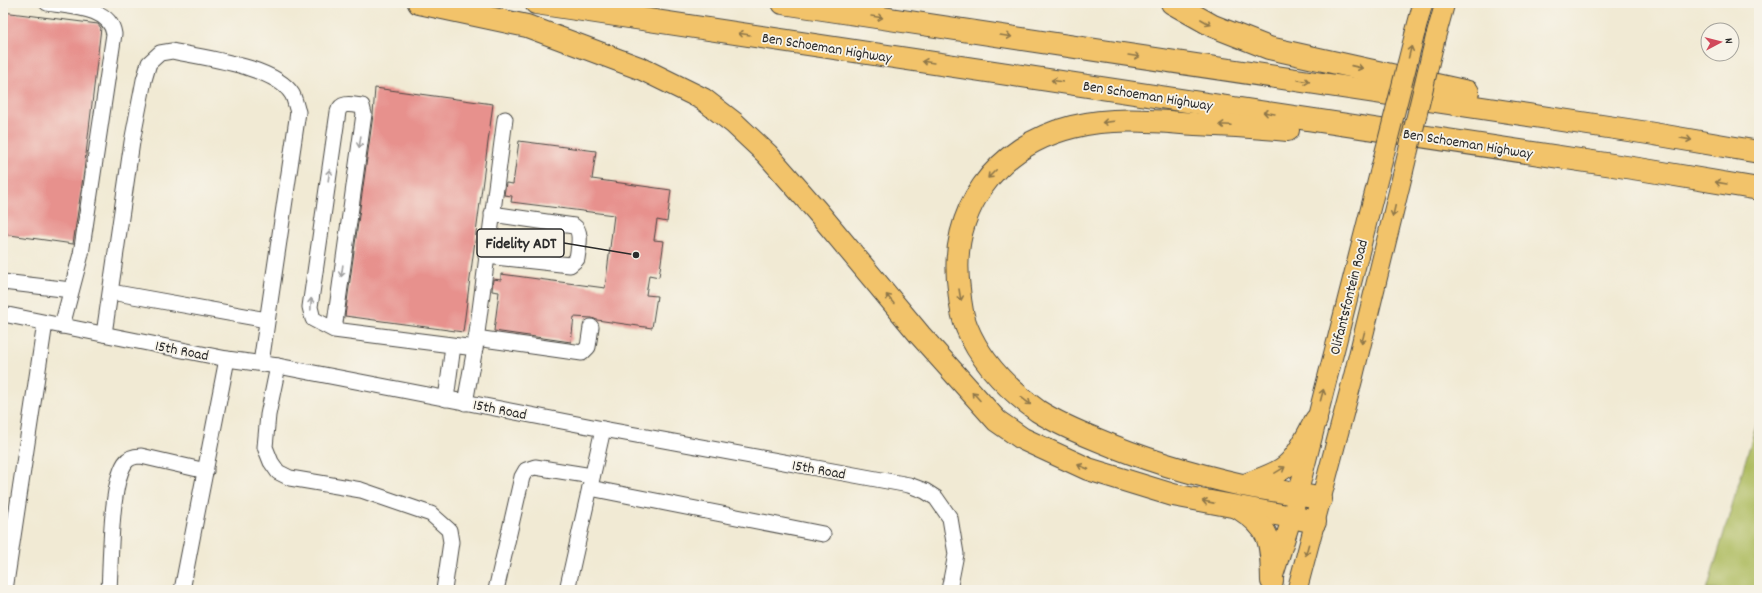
<svg xmlns="http://www.w3.org/2000/svg" width="1762" height="593" font-family="Dekko,sans-serif">
	<style>
		.green { fill: #adbb5e; stroke: #6c7344 }
		.building { fill: #e7918d }
		.lines { fill: none; stroke-linecap: round; stroke-linejoin: round }
		.minor-casing { stroke: #494844; stroke-width: 17 }
		.major-casing { stroke: #494844; stroke-width: 21 }
		.highway-casing { stroke: #494844; stroke-width: 24 }
		.minor { stroke: #fff; stroke-width: 15 }
		.major { stroke: #f2c36a; stroke-width: 19 }
		.highway { stroke: #f2c36a; stroke-width: 22 }
		.major-bridge-casing { stroke: #494844; stroke-width: 21; stroke-linecap: butt }
		.major-bridge { stroke: #f2c36a; stroke-width: 19 }
		.oneway { stroke: #8e774a }
		.oneway2 { stroke: #a0a0a0 }
		.labels { text-anchor: middle; stroke-width: 3.5; stroke-linejoin: round; paint-order: stroke }
		.street-label { font-size: 15px; fill: #2b2b2b; stroke: #f7f3e8 }
		.leader { fill: none; stroke: #2b2b2b; stroke-width: 1.5 }
		.callout-dot { fill: #2b2b2b; stroke: #f7f3e8; stroke-width: 1.5 }
		.callout { fill: #f7f3e8; stroke: #2b2b2b; stroke-width: 1.5 }
		.callout-label { font-size: 16px; text-anchor: middle; font-weight: bold; fill: #2b2b2b }
	</style>
	<rect width="100%" height="100%" fill="#f7f3e8"/>
	<filter id="ink" filterUnits="userSpaceOnUse"><feTurbulence type="fractalNoise" baseFrequency=".025" numOctaves="2"/><feDisplacementMap in="SourceGraphic" scale="8" xChannelSelector="R" yChannelSelector="G"/><feConvolveMatrix kernelMatrix="1 2 1 2 8 2 1 2 1" color-interpolation-filters="sRGB"/></filter>
	<filter id="wash" filterUnits="userSpaceOnUse"><feTurbulence type="fractalNoise" baseFrequency=".012" numOctaves="4" result="noise"/><feDisplacementMap in="SourceGraphic" scale="16" xChannelSelector="R" yChannelSelector="G"/><feGaussianBlur stdDeviation="0.9" result="paint"/><feColorMatrix in="noise" values="0 0 0 0 0 0 0 0 0 0 0 0 0 0 0 0 0 1.4 0 .05"/><feComposite in="paint" operator="in"/></filter>
	<g filter="url(#wash)">
		<rect width="100%" height="100%" fill="#f1ead4"/>
		<!-- green -->
		<path class="green" d="M1759 415V590H1707Z"/>
		<g id="blocks">
			<!-- building -->
			<g class="building">
				<path d="M3 12 98 24 101 28 84 171 73 244 3 234Z"/>
				<path d="M375 88 493 104 463 332 345 316 373 115Z"/>
				<path d="M519 141 596 151 592 179 671 190 667 222 657 220 654 240 664 241 659 277 649 275 646 295 657 296 652 328 597 320 592 318 574 317 571 342 494 331 499 292 492 291 493 279 501 280V274L605 288 614 215 511 202 512 196 504 195 506 183 513 184Z"/>
			</g>
		</g>
	</g>
	<g filter="url(#ink)">
		<use href="#blocks" fill-opacity="0" stroke="#494844" stroke-width="1"/>
		<g class="lines">
			<!-- minor casing -->
			<g class="minor-casing">
				<g id="minor">
					<path d="M47 3C69 7 110 6 114 34L81 254 62 326"/>
					<path d="M486 256 570 265 577 259C578 249 583 232 574 226L492 214"/>
					<path d="M3 282 71 290"/>
					<path d="M111 292 267 320"/>
					<path d="M3 314 227 359 278 366 603 429 909 485 925 491 936 498 950 518 956 554 949 590"/>
					<path d="M334 330 364 114 362 106C353 105 341 101 338 112L310 307 313 319 334 330 475 348"/>
					<path d="M104 334 132 142 144 80 149 63 160 53 172 51C203 58 275 66 292 94 295 99 296 107 298 112L261 363"/>
					<path d="M476 338 582 353 588 347 591 327"/>
					<path d="M278 366 268 415 265 447 271 462 278 472 290 478 361 490 431 514 449 530 451 542 444 590"/>
					<path d="M446 399 453 346"/>
					<path d="M465 403 475 348 505 119"/>
					<path d="M590 488 823 534"/>
					<path d="M5 590 45 323"/>
					<path d="M109 590C111 560 110 486 125 463 129 457 135 456 141 456L206 471"/>
					<path d="M182 590 227 359"/>
					<path d="M496 590 522 477 526 470 535 467 592 476"/>
					<path d="M567 590 603 429"/>
				</g>
			</g>
			<!-- major casing -->
			<g class="major-casing">
				<g id="major">
					<path d="M1415 33 1423 3"/>
					<path d="M1435 39 1445 3"/>
					<path d="M1274 574 1292 517 1380 171"/>
					<path d="M1297 590 1353 378 1403 173"/>
				</g>
			</g>
			<!-- highway casing -->
			<g class="highway-casing">
				<g id="highway">
					<path d="M419 3 527 26 642 69 703 99 734 123 767 154 817 211 920 335 997 421 1023 439 1088 469 1173 495 1292 517 1315 522"/>
					<path d="M536 3 1639 169 1759 189"/>
					<path d="M783 3 1648 133 1759 152"/>
					<path d="M1172 3 1213 26 1269 48 1468 92"/>
					<path d="M1288 130C1257 127 1226 125 1195 124 1154 121 1112 117 1072 127 996 146 948 211 959 289 960 301 962 317 967 328 981 362 1009 390 1038 411 1057 423 1078 432 1098 440 1145 460 1193 474 1242 485 1268 490 1295 493 1321 499"/>
					<path d="M1245 485C1258 480 1271 476 1282 469 1298 459 1307 435 1316 420"/>
					<path d="M1240 509C1273 530 1271 545 1272 581"/>
				</g>
			</g>
			<!-- minor -->
			<use href="#minor" class="minor"/>
			<!-- major -->
			<use href="#major" class="major"/>
			<!-- highway -->
			<use href="#highway" class="highway"/>
			<!-- major-bridge casing -->
			<g class="major-bridge-casing">
				<g id="major-bridge">
					<path d="M1380 171 1415 33"/>
					<path d="M1403 173 1435 39"/>
				</g>
			</g>
			<!-- major-bridge -->
			<use href="#major-bridge" class="major-bridge"/>
		</g>
		<!-- one-way arrows -->
		<defs><path id="oneway-shaft" d="M-6 0H5M1.5-3L5.5 0L1.5 3" fill="none" stroke-width="1.6" stroke-linecap="round" stroke-linejoin="round"/></defs>
		<g class="oneway">
			<use href="#oneway-shaft" transform="translate(877 17) rotate(9)"/>
			<use href="#oneway-shaft" transform="translate(1206 22) rotate(30)"/>
			<use href="#oneway-shaft" transform="translate(744 34) rotate(-171)"/>
			<use href="#oneway-shaft" transform="translate(1006 36) rotate(9)"/>
			<use href="#oneway-shaft" transform="translate(1410 52) rotate(-76)"/>
			<use href="#oneway-shaft" transform="translate(1134 56) rotate(9)"/>
			<use href="#oneway-shaft" transform="translate(928 62) rotate(-171)"/>
			<use href="#oneway-shaft" transform="translate(1357 67) rotate(13)"/>
			<use href="#oneway-shaft" transform="translate(1057 81) rotate(-171)"/>
			<use href="#oneway-shaft" transform="translate(1304 81) rotate(9)"/>
			<use href="#oneway-shaft" transform="translate(1269 113) rotate(-171)"/>
			<use href="#oneway-shaft" transform="translate(1108 122) rotate(173)"/>
			<use href="#oneway-shaft" transform="translate(1225 125) rotate(-177)"/>
			<use href="#oneway-shaft" transform="translate(1686 139) rotate(10)"/>
			<use href="#oneway-shaft" transform="translate(992 174) rotate(135)"/>
			<use href="#oneway-shaft" transform="translate(1721 183) rotate(-170)"/>
			<use href="#oneway-shaft" transform="translate(1394 211) rotate(103)"/>
			<use href="#oneway-shaft" transform="translate(960 295) rotate(81)"/>
			<use href="#oneway-shaft" transform="translate(890 299) rotate(-130)"/>
			<use href="#oneway-shaft" transform="translate(1363 338) rotate(104)"/>
			<use href="#oneway-shaft" transform="translate(1322 395) rotate(-75)"/>
			<use href="#oneway-shaft" transform="translate(976 396) rotate(-132)"/>
			<use href="#oneway-shaft" transform="translate(1026 401) rotate(38)"/>
			<use href="#oneway-shaft" transform="translate(1083 467) rotate(-157)"/>
			<use href="#oneway-shaft" transform="translate(1280 470) rotate(-31)"/>
			<use href="#oneway-shaft" transform="translate(1208 502) rotate(-169)"/>
			<use href="#oneway-shaft" transform="translate(1307 550) rotate(105)"/>
		</g>
		<g class="oneway2">
			<use href="#oneway-shaft" transform="translate(360 142) rotate(98)"/>
			<use href="#oneway-shaft" transform="translate(329 175) rotate(-82)"/>
			<use href="#oneway-shaft" transform="translate(342 271) rotate(98)"/>
			<use href="#oneway-shaft" transform="translate(311 304) rotate(-88)"/>
		</g>
	</g>
	<g class="labels">
		<!-- street labels -->
		<g class="street-label">
			<text transform="translate(827 47) rotate(9)" y="5">Ben Schoeman Highway</text>
			<text transform="translate(1148 95) rotate(9)" y="5">Ben Schoeman Highway</text>
			<text transform="translate(1468 143) rotate(9)" y="5">Ben Schoeman Highway</text>
			<text transform="translate(1348 297) rotate(-76)" y="5">Olifantsfontein Road</text>
			<text transform="translate(182 350) rotate(11)" y="5">15th Road</text>
			<text transform="translate(500 409) rotate(11)" y="5">15th Road</text>
			<text transform="translate(819 469) rotate(10)" y="5">15th Road</text>
		</g>
	</g>
	<!-- callouts -->
	<path class="leader" d="M636 255L564 243"/>
	<circle class="callout-dot" cx="636" cy="255" r="4"/>
	<rect class="callout" x="477" y="229" width="87" height="28" rx="4"/>
	<g class="callout-label">
		<text x="521" y="248">Fidelity ADT</text>
	</g>
	<!-- margin -->
	<rect width="1762" height="593" fill="none" stroke="#f7f3e8" stroke-width="16"/>
	<!-- north arrow -->
	<g transform="translate(1720 42) rotate(83)"><circle r="19" fill="#f7f3e8" stroke="#a5a39c"/>
	<path d="M0-3L7 15L0 10L-7 15Z" fill="#d1495b"/>
	<text y="-6" font-size="11" font-weight="bold" text-anchor="middle" fill="#2b2b2b">N</text>
	</g>
</svg>
